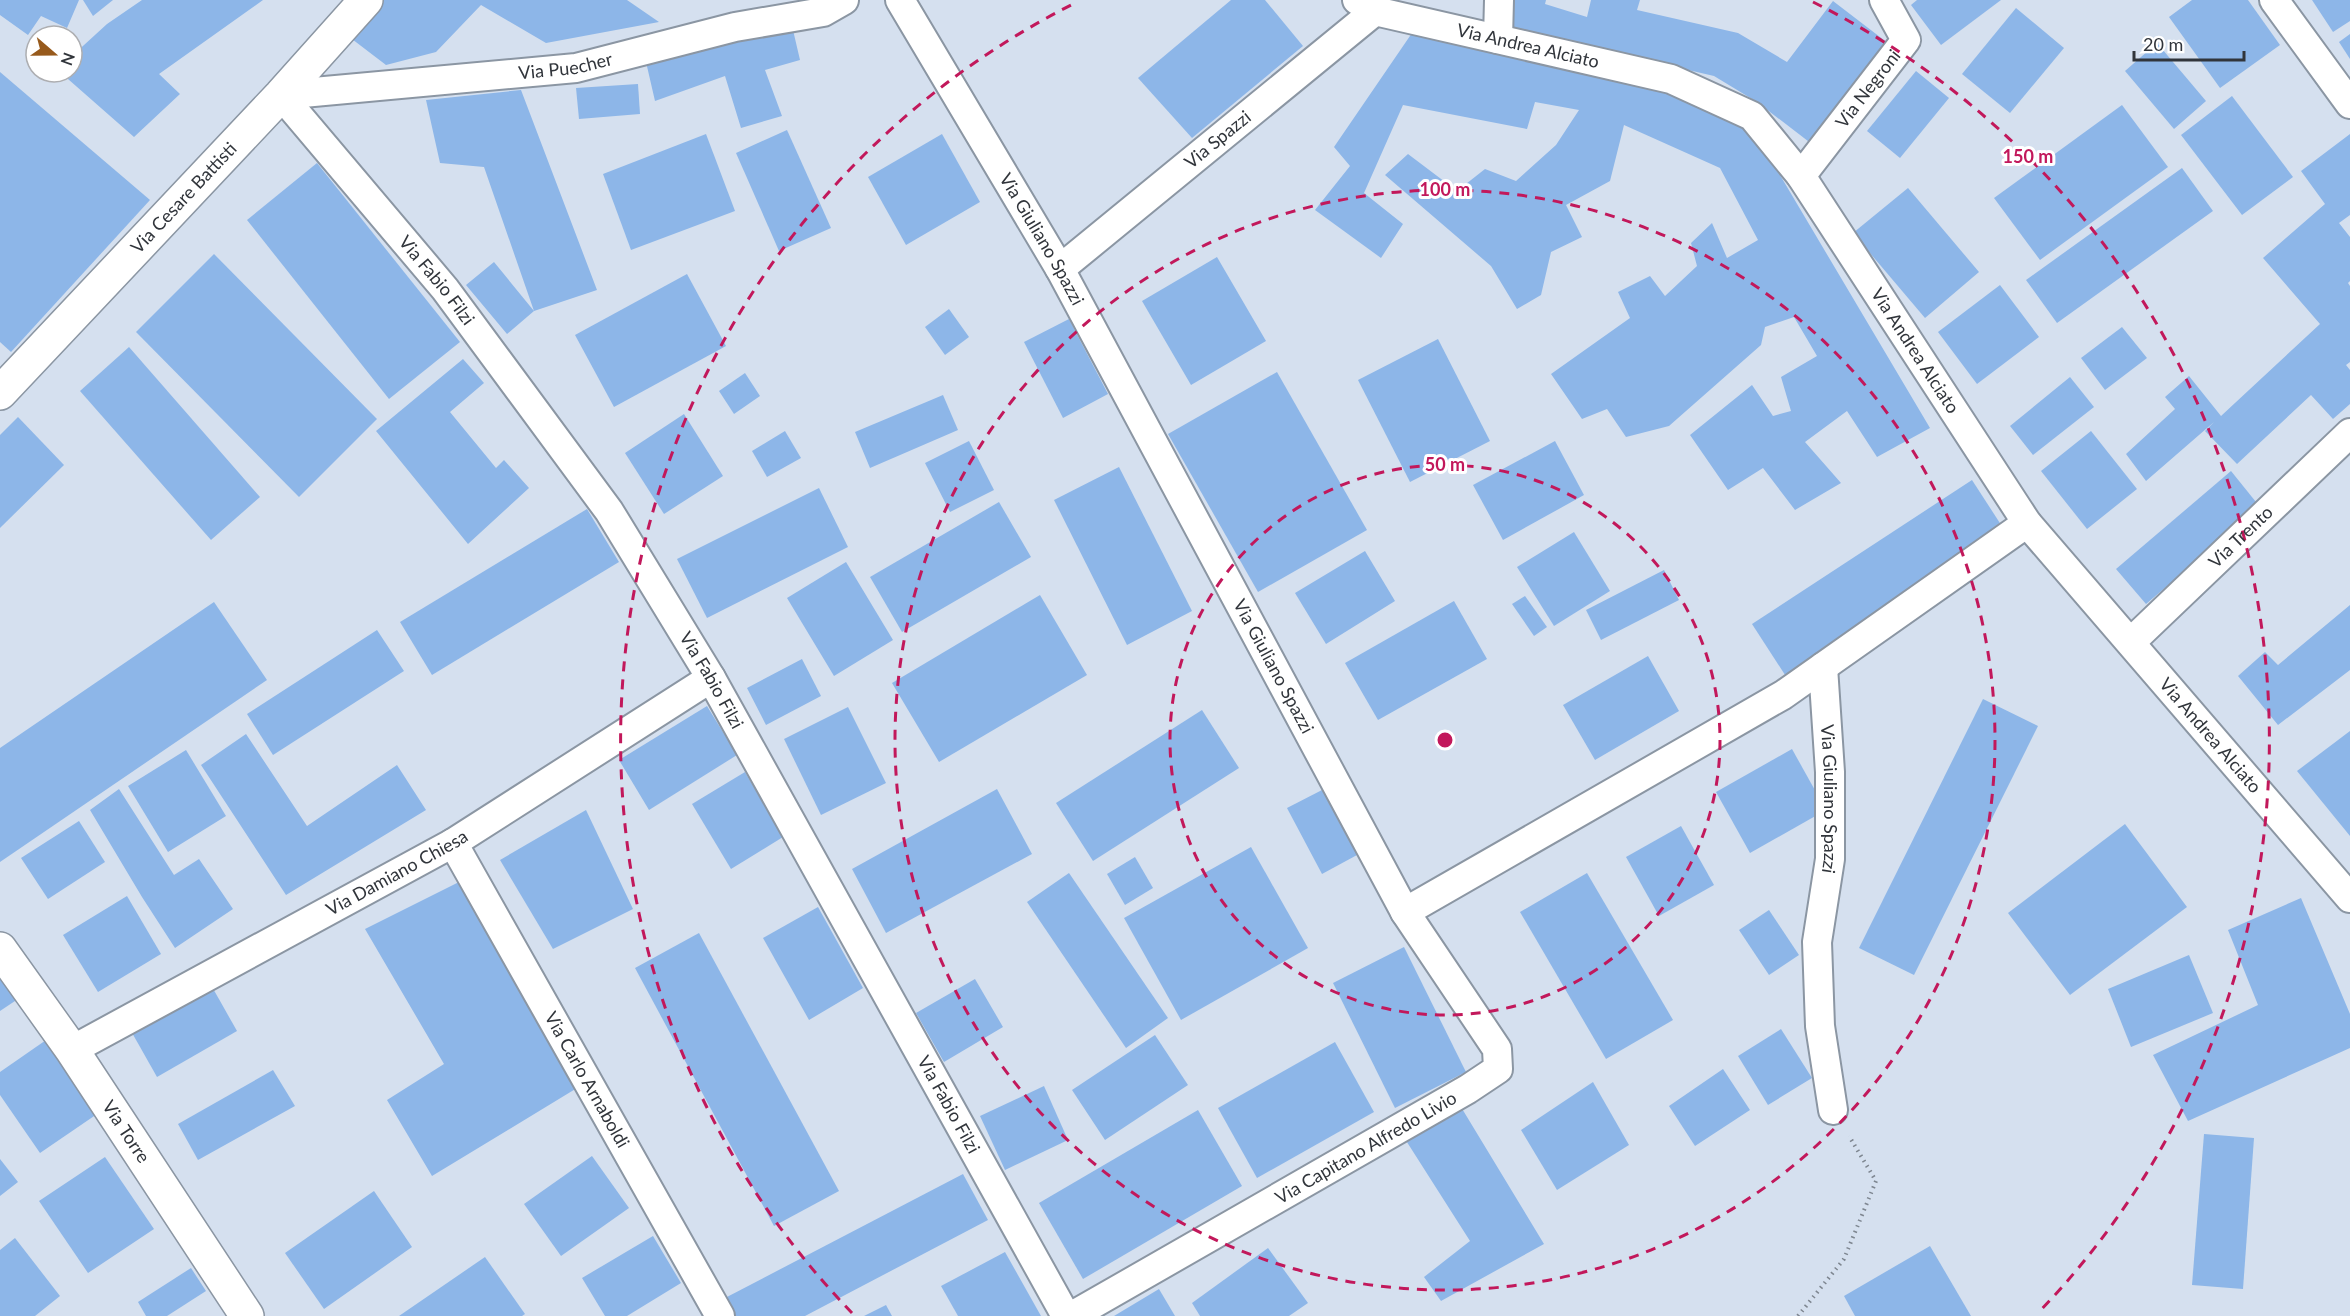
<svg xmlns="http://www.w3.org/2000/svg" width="2350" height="1316" font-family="Lato,sans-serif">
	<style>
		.building { fill: #8db6e8 }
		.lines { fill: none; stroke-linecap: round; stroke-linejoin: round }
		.street-casing { stroke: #8b96a3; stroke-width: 32 }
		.secondary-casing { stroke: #8b96a3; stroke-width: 36 }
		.path { stroke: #7e8690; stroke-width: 4; stroke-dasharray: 1.5 4.5; stroke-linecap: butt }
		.street { stroke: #fff; stroke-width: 28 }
		.secondary { stroke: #fff; stroke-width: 33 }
		.ring { fill: none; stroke: #c2185b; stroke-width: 3; stroke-dasharray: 10 8 }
		.labels { text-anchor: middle; stroke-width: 6; stroke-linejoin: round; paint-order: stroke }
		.street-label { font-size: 18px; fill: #31353b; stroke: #fff }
		.centre { fill: #c2185b; stroke: #fff; stroke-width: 3 }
		.ring-label { font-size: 18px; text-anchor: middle; font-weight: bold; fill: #c2185b; stroke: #fff; stroke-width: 6; stroke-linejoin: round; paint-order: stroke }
	</style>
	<rect width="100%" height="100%" fill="#d5e0ef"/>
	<!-- building -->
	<g class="building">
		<path d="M0 0H79L67 28 41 16 28 35 0 15Z"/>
		<path d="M83 0H113L93 16Z"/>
		<path d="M142 0H263L159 74 180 94 134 137 60 72H72V56L107 24Z"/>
		<path d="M380 0H627L659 22 546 43 481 5 436 52 386 65 348 36Z"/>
		<path d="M1231 0H1265L1303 46 1192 138 1138 78Z"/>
		<path d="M1509 0H1546L1545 4 1587 17 1591 0H1640L1637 10 1738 33 1787 62 1833 1 1893 47 1817 148 1757 102 1714 76 1508 28Z"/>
		<path d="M1917 0H2001L1941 45 1911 5Z"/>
		<path d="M2192 0H2248L2280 45 2220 88 2169 17Z"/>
		<path d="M2312 0H2350V21L2333 32Z"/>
		<path d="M2016 8 2064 48 2010 113 1962 74Z"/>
		<path d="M793 30 800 60 765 70 782 116 741 128 725 76 655 101 646 62Z"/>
		<path d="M1412 33 1666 86 1755 133 1930 428 1877 457 1847 411 1805 442 1841 483 1795 510 1763 468 1728 490 1690 435 1752 385 1773 416 1791 411 1781 377 1817 356 1794 317 1765 327 1761 345 1669 426 1626 437 1607 409 1582 419 1551 374 1630 318 1618 292 1650 276 1665 296 1697 266 1691 243 1712 223 1727 258 1758 240 1720 168 1624 125 1610 181 1566 205 1582 237 1551 252 1541 295 1517 309 1491 266 1385 175 1408 154 1457 191 1485 169 1516 181 1556 145 1579 110 1535 102 1527 129 1403 105 1364 193 1403 224 1381 258 1315 210 1350 166 1334 147Z"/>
		<path d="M2350 34V59L2339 42Z"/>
		<path d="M2157 43 2206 101 2174 129 2125 71Z"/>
		<path d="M1916 71 1949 98 1900 158 1867 131Z"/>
		<path d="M0 72 150 200 11 352 0 342Z"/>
		<path d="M638 84 640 114 579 119 576 88Z"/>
		<path d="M521 90 597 290 534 311 507 334 466 285 494 262 534 311 484 167 440 163 426 100Z"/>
		<path d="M2232 96 2293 177 2242 215 2181 135Z"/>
		<path d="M2122 105 2168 167 2040 260 1994 198Z"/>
		<path d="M787 130 831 228 779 251 736 153Z"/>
		<path d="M706 134 735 211 631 250 603 174Z"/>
		<path d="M942 134 980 202 906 245 868 177Z"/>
		<path d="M2350 134V215L2339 223 2350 237V281L2348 283 2350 286V362L2346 365 2350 370V404L2333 419 2311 395 2237 464 2205 431 2214 422 2146 481 2126 454 2175 409 2165 397 2189 376 2221 416 2320 324 2263 258 2325 204 2301 171Z"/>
		<path d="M317 163 460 342 389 399 247 220Z"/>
		<path d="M2182 168 2213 211 2057 323 2026 280Z"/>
		<path d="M1908 188 1979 272 1925 318 1853 233Z"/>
		<path d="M214 254 377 419 299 497 136 332Z"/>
		<path d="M1217 257 1266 341 1191 385 1142 301Z"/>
		<path d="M687 274 726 346 614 407 575 335Z"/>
		<path d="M2000 285 2039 337 1977 384 1938 332Z"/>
		<path d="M949 309 969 337 945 355 925 327Z"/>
		<path d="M1069 319 1108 394 1063 418 1024 342Z"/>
		<path d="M2122 327 2147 358 2105 390 2081 358Z"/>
		<path d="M1438 339 1490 441 1410 482 1358 380Z"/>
		<path d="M129 347 260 497 211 540 80 391Z"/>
		<path d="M463 359 484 383 450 412 496 468 504 460 529 488 468 544 376 431Z"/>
		<path d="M1277 372 1367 530 1258 592 1168 434Z"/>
		<path d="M745 373 760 396 734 414 719 391Z"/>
		<path d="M2070 377 2094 407 2033 455 2010 426Z"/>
		<path d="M943 395 958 430 870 468 855 432Z"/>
		<path d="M684 414 723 476 664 514 625 453Z"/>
		<path d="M18 417 64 465 0 528V435Z"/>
		<path d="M785 431 801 458 767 477 752 451Z"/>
		<path d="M2091 431 2137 489 2087 529 2041 471Z"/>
		<path d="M969 441 994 490 950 512 925 463Z"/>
		<path d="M1555 441 1584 495 1503 540 1473 485Z"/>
		<path d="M1119 467 1192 611 1127 645 1054 500Z"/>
		<path d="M2231 471 2260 507 2146 604 2116 569Z"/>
		<path d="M1972 480 2007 534 1787 678 1752 624Z"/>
		<path d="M819 488 848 547 707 618 677 559Z"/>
		<path d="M999 502 1031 557 902 632 870 577Z"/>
		<path d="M587 509 619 562 432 675 400 622Z"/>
		<path d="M1574 532 1610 591 1554 626 1517 567Z"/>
		<path d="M1365 551 1395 601 1326 644 1295 593Z"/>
		<path d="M846 562 893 640 834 676 787 598Z"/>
		<path d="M1664 570 1679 600 1601 640 1586 610Z"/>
		<path d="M1040 595 1087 675 939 762 892 683Z"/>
		<path d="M1525 596 1547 627 1534 636 1512 604Z"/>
		<path d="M1454 601 1487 659 1378 720 1345 663Z"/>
		<path d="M214 602 267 680 0 862V748Z"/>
		<path d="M2350 605V670L2278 725 2238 676 2265 652 2278 665Z"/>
		<path d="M377 630 404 671 273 755 247 714Z"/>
		<path d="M1648 656 1679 711 1595 760 1563 705Z"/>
		<path d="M802 659 821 696 766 725 747 688Z"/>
		<path d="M1983 699 2038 726 1914 975 1859 948Z"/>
		<path d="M707 706 737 755 649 810 619 760Z"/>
		<path d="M848 707 886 783 821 815 784 739Z"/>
		<path d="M1202 710 1239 768 1093 861 1056 803Z"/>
		<path d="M2350 731V836L2297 771Z"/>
		<path d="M246 734 307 826 397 765 426 810 286 895 201 765Z"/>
		<path d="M1792 749 1826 810 1750 853 1716 792Z"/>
		<path d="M186 750 226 816 168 852 128 786Z"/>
		<path d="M745 772 783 837 731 869 692 804Z"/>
		<path d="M119 789 174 875 199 859 233 909 175 948 142 897 90 810Z"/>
		<path d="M997 789 1032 854 886 933 852 869Z"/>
		<path d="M1322 790 1357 855 1322 874 1287 808Z"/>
		<path d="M586 810 633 909 553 949 500 860Z"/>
		<path d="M79 821 105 862 48 899 21 858Z"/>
		<path d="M2125 824 2187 907 2070 995 2008 913Z"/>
		<path d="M1681 826 1714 885 1659 916 1626 857Z"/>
		<path d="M1251 847 1308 948 1181 1020 1124 918Z"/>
		<path d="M1135 857 1153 888 1125 905 1107 874Z"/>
		<path d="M1069 873 1168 1018 1126 1048 1027 902Z"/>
		<path d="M1587 873 1673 1020 1606 1059 1520 912Z"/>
		<path d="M459 882 531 1012 577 1088 432 1176 387 1100 444 1064 365 929Z"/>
		<path d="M127 896 161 954 98 992 63 935Z"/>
		<path d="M2301 898 2350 1014V1048L2188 1121 2153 1055 2258 1005 2228 930Z"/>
		<path d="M818 907 863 988 809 1020 763 938Z"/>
		<path d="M1769 910 1799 955 1769 975 1739 930Z"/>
		<path d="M699 933 839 1191 774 1226 635 968Z"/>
		<path d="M1404 947 1466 1072 1395 1108 1333 983Z"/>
		<path d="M2189 955 2213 1013 2131 1047 2108 989Z"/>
		<path d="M0 975 18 999 0 1011Z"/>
		<path d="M975 979 1003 1027 944 1062 916 1013Z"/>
		<path d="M211 985 237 1031 157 1077 131 1031Z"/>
		<path d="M1781 1029 1812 1078 1768 1105 1738 1056Z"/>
		<path d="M1155 1035 1188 1085 1105 1140 1072 1090Z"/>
		<path d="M49 1038 100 1112 40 1153 0 1095V1072Z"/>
		<path d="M1335 1042 1374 1112 1257 1178 1218 1108Z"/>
		<path d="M1723 1069 1750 1110 1695 1146 1669 1106Z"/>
		<path d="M273 1070 295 1106 198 1160 178 1124Z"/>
		<path d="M1593 1082 1629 1145 1557 1190 1521 1130Z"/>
		<path d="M1044 1086 1068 1140 1005 1170 980 1116Z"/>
		<path d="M1461 1107 1544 1244 1441 1301 1424 1277 1470 1241 1405 1139Z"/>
		<path d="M1198 1110 1242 1186 1083 1279 1039 1203Z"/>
		<path d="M2204 1134 2254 1138 2243 1289 2192 1285Z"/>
		<path d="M592 1156 629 1208 561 1256 524 1204Z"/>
		<path d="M105 1157 154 1229 88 1273 39 1201Z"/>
		<path d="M0 1159 18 1182 0 1196Z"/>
		<path d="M963 1174 988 1220 805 1316H735L725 1298Z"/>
		<path d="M374 1191 412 1247 324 1309 285 1253Z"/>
		<path d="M653 1236 681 1283 627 1316H605L582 1278Z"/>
		<path d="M15 1238 60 1296 35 1316H0V1250Z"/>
		<path d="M1930 1246 1971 1316H1855L1844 1296Z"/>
		<path d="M1268 1248 1308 1303 1289 1316H1200L1192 1303Z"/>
		<path d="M1005 1252 1041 1316H958L941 1286Z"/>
		<path d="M485 1257 525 1314 522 1316H399Z"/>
		<path d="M191 1268 206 1291 167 1316H146L138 1302Z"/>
		<path d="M1159 1289 1175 1316H1114Z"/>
		<path d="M886 1305 892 1316H864Z"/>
	</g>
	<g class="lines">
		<!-- street casing -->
		<g class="street-casing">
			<g id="street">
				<path id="s1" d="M900 0 1060 269 1405 912 1497 1049 1498 1069 1468 1089 1072 1316"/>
				<path id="s2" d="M1357 0 1375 11 1671 79 1752 116 1801 176 2027 523 2350 898"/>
				<path d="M2274 0 2350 104"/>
				<path d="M1498 39 1499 0"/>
				<path id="s3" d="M281 95 445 289 609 511 711 678 1066 1316"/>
				<path id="s4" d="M281 95 576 68 735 27 823 12 844 0"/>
				<path id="s5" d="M1801 176 1906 40 1884 0"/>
				<path id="s6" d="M1060 269 1375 11"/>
				<path id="s7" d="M2131 642 2350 433"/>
				<path id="s8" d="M1823 667 1830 772V859L1817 942 1820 1026 1833 1110"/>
				<path id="s9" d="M453 843 720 1316"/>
				<path d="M1405 912 1783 695 2027 523"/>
				<path id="s10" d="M72 1050 453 843 711 678"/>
			</g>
		</g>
		<!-- secondary casing -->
		<g class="secondary-casing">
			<g id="secondary">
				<path id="s11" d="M0 393 281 95 366 0"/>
				<path id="s12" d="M0 949 72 1050 247 1316"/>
			</g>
		</g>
		<!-- path -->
		<path class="path" d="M1798 1316 1844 1259 1876 1181 1849 1136"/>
		<!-- street -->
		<use href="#street" class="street"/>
		<!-- secondary -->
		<use href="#secondary" class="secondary"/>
	</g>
	<!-- distance rings -->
	<g class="ring">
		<circle cx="1445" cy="740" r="275"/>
		<circle cx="1445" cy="740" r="550"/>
		<path d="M852 1313A825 825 0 0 1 1077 2M1813 2A825 825 0 0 1 2038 1313"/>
	</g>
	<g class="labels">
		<!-- street labels -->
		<g class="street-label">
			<text dy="6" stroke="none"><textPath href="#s2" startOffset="178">Via Andrea Alciato</textPath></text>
			<text dy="6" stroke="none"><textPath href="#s4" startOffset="286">Via Puecher</textPath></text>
			<text dy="6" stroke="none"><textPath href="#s5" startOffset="110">Via Negroni</textPath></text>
			<text dy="6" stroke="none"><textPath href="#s6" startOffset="204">Via Spazzi</textPath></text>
			<text dy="6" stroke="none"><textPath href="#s11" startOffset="268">Via Cesare Battisti</textPath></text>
			<text dy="6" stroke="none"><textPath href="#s1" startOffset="278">Via Giuliano Spazzi</textPath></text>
			<text dy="6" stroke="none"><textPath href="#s3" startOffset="242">Via Fabio Filzi</textPath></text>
			<text dy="6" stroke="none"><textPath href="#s2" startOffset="700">Via Andrea Alciato</textPath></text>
			<text dy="6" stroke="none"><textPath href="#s7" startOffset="152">Via Trento</textPath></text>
			<text dy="6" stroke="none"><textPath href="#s1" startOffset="764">Via Giuliano Spazzi</textPath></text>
			<text dy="6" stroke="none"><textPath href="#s3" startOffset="728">Via Fabio Filzi</textPath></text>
			<text dy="6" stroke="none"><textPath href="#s2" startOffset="1186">Via Andrea Alciato</textPath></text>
			<text dy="6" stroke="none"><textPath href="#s8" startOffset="132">Via Giuliano Spazzi</textPath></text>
			<text dy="6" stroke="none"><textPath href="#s10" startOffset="370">Via Damiano Chiesa</textPath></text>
			<text dy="6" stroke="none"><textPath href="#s9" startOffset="272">Via Carlo Arnaboldi</textPath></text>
			<text dy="6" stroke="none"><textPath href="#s3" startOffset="1214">Via Fabio Filzi</textPath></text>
			<text dy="6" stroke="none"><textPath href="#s12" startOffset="222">Via Torre</textPath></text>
			<text transform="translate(1366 1148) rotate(-30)" y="6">Via Capitano Alfredo Livio</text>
		</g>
	</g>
	<circle cx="1445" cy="740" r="9" class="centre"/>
	<g class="ring-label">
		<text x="2028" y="163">150 m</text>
		<text x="1445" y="196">100 m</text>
		<text x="1445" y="471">50 m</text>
	</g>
	<!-- north arrow -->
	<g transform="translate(54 54) rotate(110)"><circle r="28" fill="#ffffff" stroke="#adaeb1" stroke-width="1.5"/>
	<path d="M0-4.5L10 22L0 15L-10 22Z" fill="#975a1c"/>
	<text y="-9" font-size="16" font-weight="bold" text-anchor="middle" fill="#31353b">N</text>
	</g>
	<!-- scale -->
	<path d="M2134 51v9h110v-9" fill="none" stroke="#31353b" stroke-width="3"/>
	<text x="2143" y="51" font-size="18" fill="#31353b" stroke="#ffffff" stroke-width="4.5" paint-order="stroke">20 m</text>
</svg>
